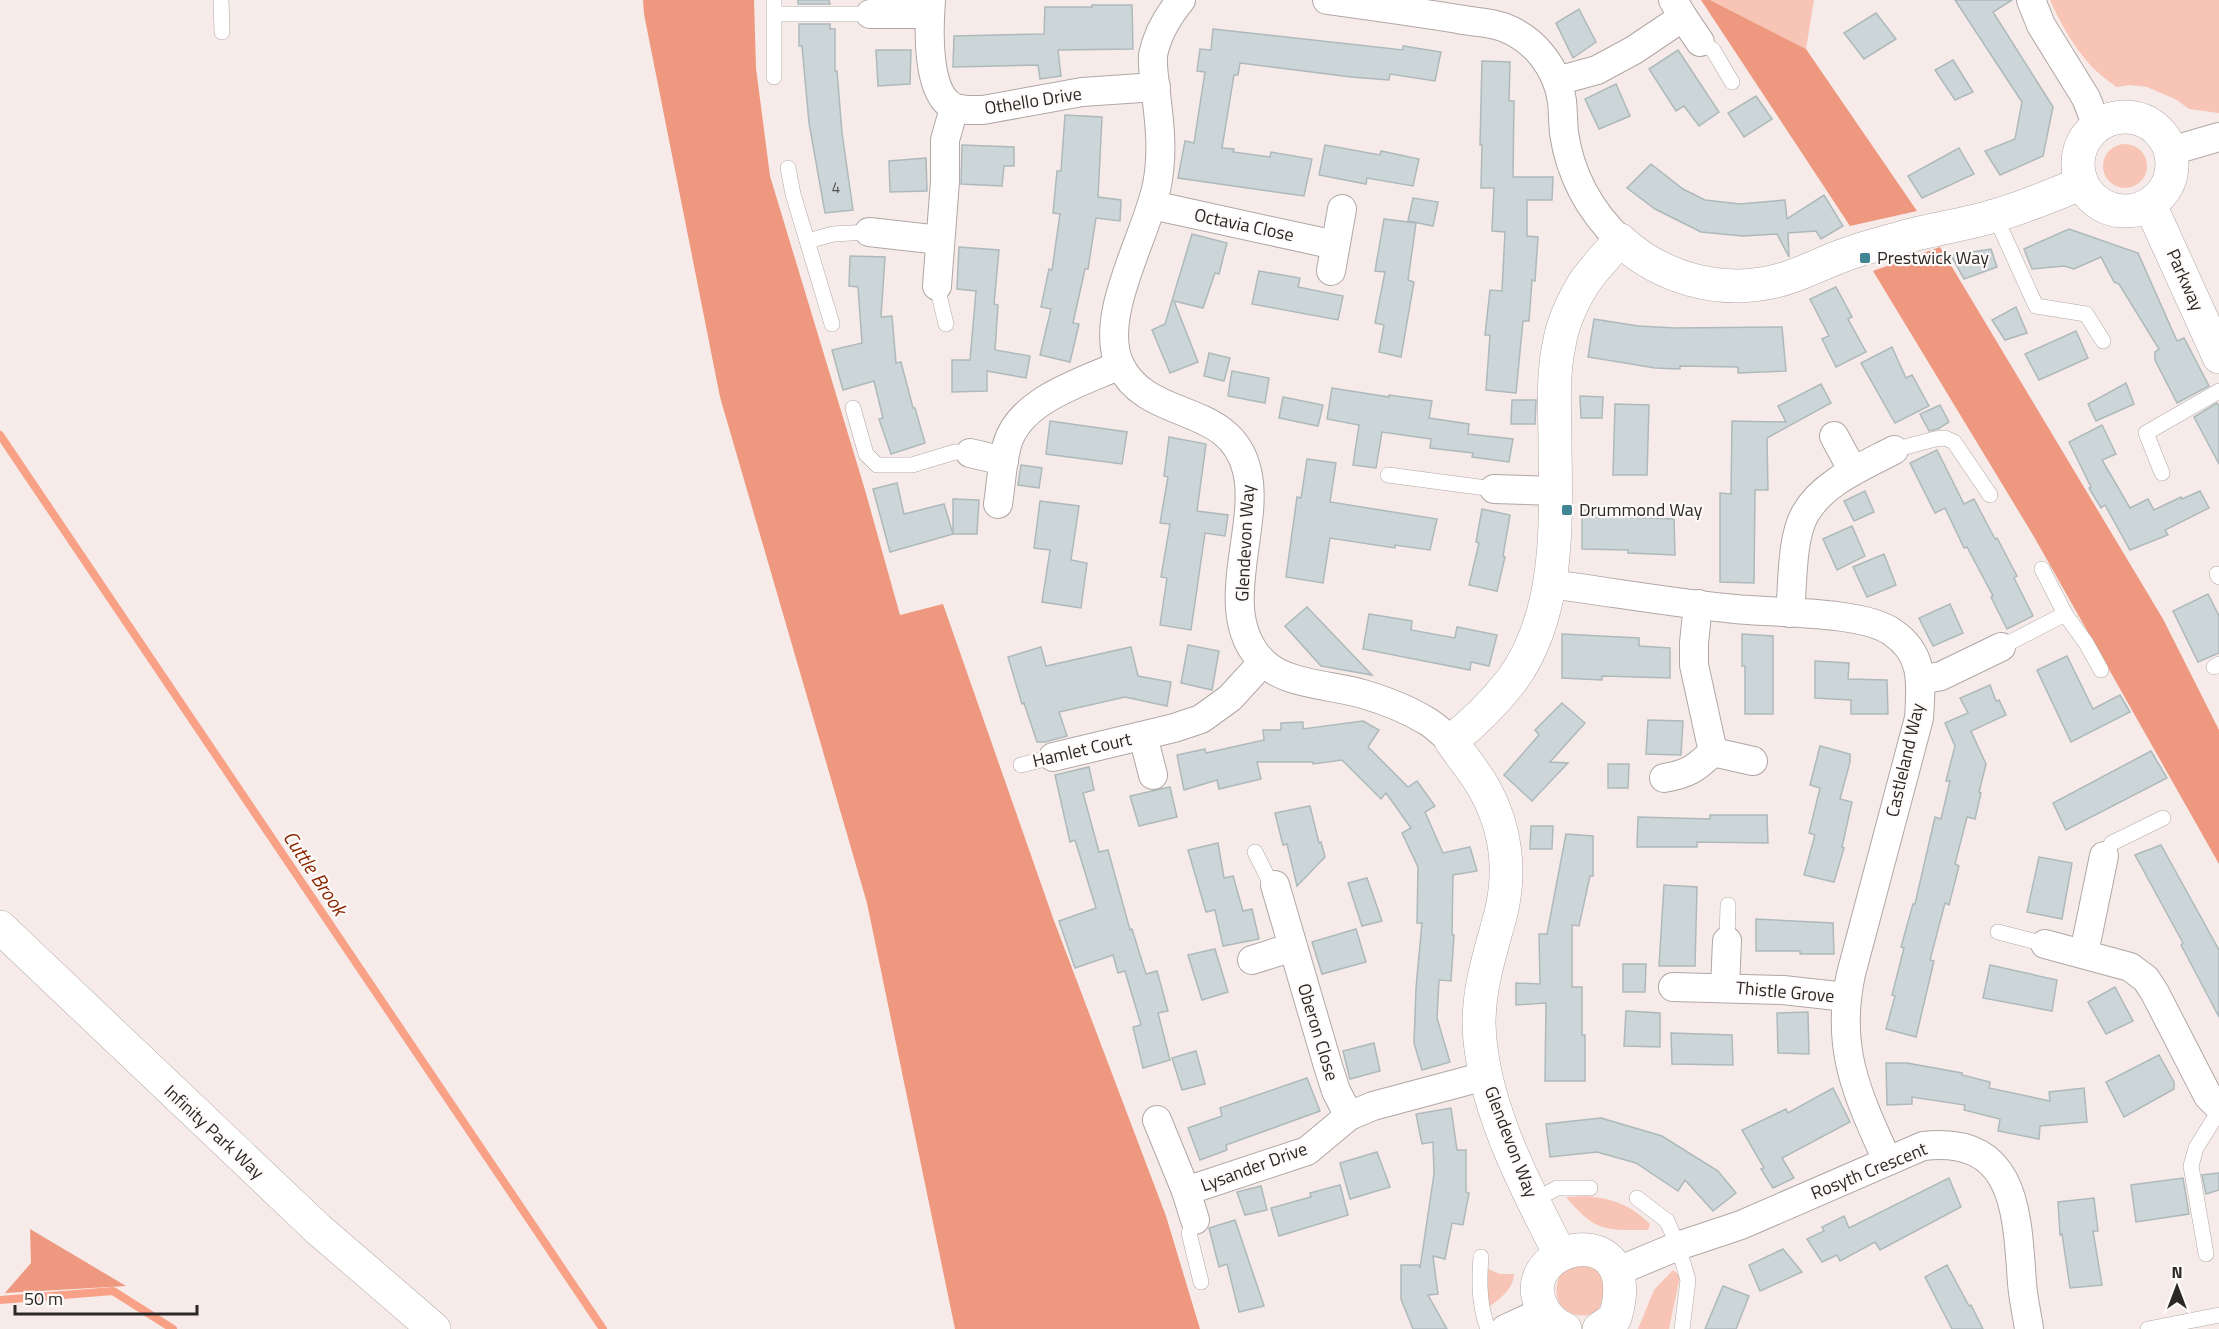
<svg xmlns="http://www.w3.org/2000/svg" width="2219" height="1329" font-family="'Titillium Web',sans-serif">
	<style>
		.green { fill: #f8c4b5 }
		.forest { fill: #ee987f }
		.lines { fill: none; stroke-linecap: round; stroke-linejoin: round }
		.stream { stroke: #f8a187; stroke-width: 8 }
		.building { fill: #ccd6d9; stroke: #aeb9bb; stroke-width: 1.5 }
		.lane-casing { stroke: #b1a7a5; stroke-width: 16 }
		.street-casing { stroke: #b1a7a5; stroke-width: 30 }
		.secondary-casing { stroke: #b1a7a5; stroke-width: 34 }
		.lane { stroke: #fff; stroke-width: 15 }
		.street { stroke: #fff; stroke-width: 28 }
		.secondary { stroke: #fff; stroke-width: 33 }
		.poi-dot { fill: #408593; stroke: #fefaf9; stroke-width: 2 }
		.labels { text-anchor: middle; stroke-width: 4.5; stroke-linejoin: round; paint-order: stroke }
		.number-label { font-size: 15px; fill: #545454 }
		.street-label { font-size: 18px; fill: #2c2827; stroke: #fefaf9 }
		.poi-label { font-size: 18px; fill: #2c2827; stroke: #fefaf9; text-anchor: start }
		.water-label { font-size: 20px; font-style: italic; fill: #892601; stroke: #fefaf9 }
	</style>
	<rect width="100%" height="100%" fill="#f6ebe8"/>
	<!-- green -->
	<g class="green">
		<path d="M1710 0H1814L1806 49Z"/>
		<path d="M2050 0H2219V113L2189 109 2177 100 2147 87 2130 85 2116 87C2111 82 2106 80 2101 75 2080 58 2061 25 2050 0Z"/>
		<circle cx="2125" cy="166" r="22"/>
		<path d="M1585 1196C1614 1199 1629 1204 1650 1224L1648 1230C1603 1230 1596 1232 1566 1197Z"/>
		<path d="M1591 1264 1605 1277C1604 1285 1604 1298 1601 1305 1588 1329 1539 1310 1563 1270Z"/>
		<path d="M1488 1269 1500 1274H1514C1513 1290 1500 1298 1488 1308L1486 1285Z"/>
		<path d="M1673 1270 1680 1276 1669 1329H1638L1654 1290Z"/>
	</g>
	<!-- forest -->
	<g class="forest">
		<path d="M643 0H754L756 68 770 176 865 490 900 615 943 604 1053 918 1166 1216 1200 1329H955L867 903 720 397 644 14Z"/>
		<path d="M1701 0H1710L1806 49 1917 211 1850 226Z"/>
		<path d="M1940 247 2163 619 2219 730V864L2033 535 1873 271Z"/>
		<path d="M30 1229 126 1286 5 1293 31 1263Z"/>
	</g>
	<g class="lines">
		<!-- stream -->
		<g class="stream">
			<path d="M0 435 603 1329"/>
			<path d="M0 1300 113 1291 173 1329"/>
		</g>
	</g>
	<!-- building -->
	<g class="building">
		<path d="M798 0H829L830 4H798Z"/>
		<path d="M1955 0H2012L1993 12 2053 107 2043 156 2000 175 1985 151 2015 139 2022 102Z"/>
		<path d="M1092 5H1132L1133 49 1058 50 1061 76 1040 79 1038 65 953 67 954 36 1044 34 1045 7H1092Z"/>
		<path d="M1579 9 1596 42 1573 58 1556 23Z"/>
		<path d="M1876 13 1896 39 1864 59 1844 33Z"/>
		<path d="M799 24H830V29H835V71H837L842 133 853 210 825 213 809 123 802 46H799Z"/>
		<path d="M1213 29 1403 50V46L1441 52 1435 81 1390 74 1389 80 1351 77 1240 63 1238 75H1234L1222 148 1234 149 1233 152 1270 157 1271 152 1312 159 1304 196 1178 178 1185 141 1194 143 1205 72 1197 71 1200 49 1211 50Z"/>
		<path d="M876 50H911L910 84 878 86Z"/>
		<path d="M1678 50 1719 112 1699 126 1684 106 1676 111 1649 69Z"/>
		<path d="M1953 60 1973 92 1955 100 1935 70Z"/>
		<path d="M1482 61 1510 62 1509 101H1514L1513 177H1553L1552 200H1527V236L1538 237 1535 281 1532 280 1529 321H1523L1516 393 1486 390 1490 335H1485L1490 290 1502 291 1505 232 1492 231 1494 188H1481L1482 145H1480Z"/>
		<path d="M1616 84 1630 116 1599 129 1585 99Z"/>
		<path d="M1756 96 1772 119 1744 137 1728 113Z"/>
		<path d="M1065 115 1102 117 1098 197 1121 200 1120 221 1096 218 1088 269H1085L1073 323 1079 324 1070 362 1040 355 1051 309 1041 307 1049 269 1052 270 1060 214 1053 213 1057 171H1061Z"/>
		<path d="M962 145 1014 147V166H1004L1002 186 961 184Z"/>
		<path d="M1325 145 1380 155 1381 151 1419 159 1413 186 1367 178 1366 184 1319 175Z"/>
		<path d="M1959 148 1974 174 1922 198 1908 176Z"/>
		<path d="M926 158 927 191 890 192 889 161Z"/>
		<path d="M1651 164 1683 189 1705 200 1740 204 1785 200 1787 219 1824 195 1843 226 1821 239 1816 231 1788 233 1789 257 1777 234 1743 236 1701 232 1655 209 1627 188Z"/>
		<path d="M1413 198 1438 202 1433 226 1408 221Z"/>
		<path d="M1384 219 1416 223 1408 280 1414 282 1401 357 1379 352 1384 325 1375 323 1385 272 1375 271Z"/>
		<path d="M2069 229 2138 253 2177 341 2184 338 2209 386 2177 403 2155 360V352L2159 349 2119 284 2114 282 2101 257 2074 269 2064 266 2032 269 2024 249Z"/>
		<path d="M1192 234 1227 243 1219 274 1215 273 1203 308 1174 301 1198 362 1170 373 1152 330 1165 324Z"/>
		<path d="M959 247 999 250 994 304 998 305 995 350 1030 356 1026 378 987 371V391L952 392V360H970L976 291 957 289Z"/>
		<path d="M1991 249 1997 267 1964 279 1951 255Z"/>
		<path d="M850 256 885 257 881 317 892 316 896 363 901 362 913 408H915L925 443 891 454 879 419 883 418 874 381 843 390 832 350 862 343 858 287 849 286Z"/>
		<path d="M1259 271 1300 278 1298 287 1343 296 1338 320 1252 304Z"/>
		<path d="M1836 287 1852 317 1848 319 1866 352 1836 367 1822 339 1829 336 1810 299Z"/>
		<path d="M2016 307 2027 333 2005 340 1992 320Z"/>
		<path d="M1594 319 1638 326 1676 328 1782 327 1786 371 1738 373V367L1680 366V369L1655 368 1588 357Z"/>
		<path d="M2076 331 2088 358 2039 380 2025 354Z"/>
		<path d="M1892 347 1906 378 1912 375 1929 406 1895 423 1861 363Z"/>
		<path d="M1209 353 1230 358 1224 381 1204 376Z"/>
		<path d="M1232 371 1269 378 1265 403 1228 396Z"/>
		<path d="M2126 383 2134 404 2096 421 2088 404Z"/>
		<path d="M1821 384 1831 403 1767 438 1768 490H1755L1754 583 1720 582V493L1731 494 1732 421 1786 422 1778 406Z"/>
		<path d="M1332 388 1389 397V395L1432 401 1429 418 1469 424 1468 434 1513 439 1509 462 1472 457 1473 453 1430 448 1431 439 1382 432 1376 468 1353 465 1359 425 1327 419Z"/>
		<path d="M1580 396 1603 397 1602 418H1581Z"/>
		<path d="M1283 397 1323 405 1318 426 1279 418Z"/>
		<path d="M1512 400H1536L1535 424H1511Z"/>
		<path d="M2217 403 2219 406V464L2194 417Z"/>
		<path d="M1615 404 1649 405 1647 475H1613Z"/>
		<path d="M1940 405 1949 422 1938 429 1929 431 1920 414Z"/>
		<path d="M1050 421 1127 432 1122 464 1046 454Z"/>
		<path d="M2102 425 2116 454 2102 460 2130 508 2148 499 2154 510 2181 497 2182 499 2200 491 2209 508 2165 530 2168 535 2130 550 2105 505 2101 508 2089 488 2091 487 2069 442Z"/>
		<path d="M1169 437 1206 444 1197 511 1228 515 1225 536 1205 533 1191 630 1160 625 1167 578 1161 577 1170 524 1160 523 1168 477 1164 476Z"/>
		<path d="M1937 450 1964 504 1974 499 1995 539 1997 538 2017 576 2014 578 2033 616 2007 629 1991 597 1993 596 1967 547 1964 548 1945 508 1935 513 1910 463Z"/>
		<path d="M1307 459 1336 463 1330 502 1437 519 1430 550 1395 545V548L1330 538 1323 583 1286 577 1297 497 1301 498Z"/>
		<path d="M1021 465 1042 468 1039 488 1018 485Z"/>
		<path d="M897 483 904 514 944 504 953 534 890 552 873 489Z"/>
		<path d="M1865 491 1874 512 1854 521 1844 501Z"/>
		<path d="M953 499 979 500 977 534H953Z"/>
		<path d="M1040 501 1079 506 1071 560 1087 563 1081 608 1042 602 1050 550 1034 548Z"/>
		<path d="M1482 509 1510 515 1503 556 1505 557 1497 591 1469 585 1479 543 1476 542Z"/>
		<path d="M1582 510 1622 512 1621 517 1674 519 1675 555 1628 553V550L1582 549Z"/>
		<path d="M1852 526 1865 556 1837 570 1823 539Z"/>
		<path d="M1884 554 1896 585 1867 597 1853 567Z"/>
		<path d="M2208 594 2219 616V653L2198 662 2173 611Z"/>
		<path d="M1950 604 1963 633 1933 646 1919 618Z"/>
		<path d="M1307 607 1372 675 1321 666 1285 626Z"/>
		<path d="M1369 614 1412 621 1411 630 1455 638 1457 627 1497 635 1489 666 1471 662 1470 670 1363 649Z"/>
		<path d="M1562 634 1639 638V646L1670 648V678L1602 676V680L1562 678Z"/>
		<path d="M1742 634 1773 636V714H1745V666H1742Z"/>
		<path d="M1188 645 1219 651 1212 690 1181 683Z"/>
		<path d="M1041 647 1046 666 1131 647 1138 676 1171 682 1167 706 1125 697 1059 712 1067 736 1045 742H1037L1024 703 1022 704 1008 657Z"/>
		<path d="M2067 656 2093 709 2120 695 2130 712 2071 742 2037 670Z"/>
		<path d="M1815 661 1849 663 1848 679 1887 680 1888 714H1851V700L1815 698Z"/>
		<path d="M1990 685 1996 701 1999 700 2006 715 1971 731 1986 764 1979 792 1981 793 1975 819 1967 817 1955 864 1959 866 1949 905 1945 903 1930 960 1934 961 1916 1037 1886 1029 1895 996 1892 995 1904 948 1901 947 1913 904H1915L1935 817 1941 819 1950 781H1946L1955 746 1945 723 1968 713 1960 698Z"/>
		<path d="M1562 703 1585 723 1550 762 1568 763 1532 801 1504 775 1539 735 1535 730Z"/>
		<path d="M1648 720 1683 721 1681 755 1646 754Z"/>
		<path d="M1363 721 1379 730 1368 747 1408 787 1417 781 1435 806 1425 812 1443 853 1470 847 1477 871 1453 875 1452 935H1454L1451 981 1439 980 1437 1018 1450 1062 1422 1070 1414 1043 1416 988 1422 923H1417L1418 867 1402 833 1411 828 1386 793 1381 799 1342 760 1313 764V762H1257L1261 779 1219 789 1217 780 1184 790 1177 755 1205 749 1206 753 1264 740 1263 730H1281V723L1303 722V729Z"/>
		<path d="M1820 746 1850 754V762L1840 799 1852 802 1842 847 1844 848 1834 882 1804 875 1815 835 1809 833 1820 788 1810 785Z"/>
		<path d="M2151 751 2167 778 2066 830 2053 803Z"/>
		<path d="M1608 764H1629L1628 788H1608Z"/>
		<path d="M1089 767 1094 790 1083 793 1099 852 1108 850 1130 930 1132 929 1146 974 1157 971 1168 1011 1158 1013 1170 1060 1143 1068 1133 1027 1141 1025 1125 971 1118 973 1113 955 1075 968 1059 921 1096 908 1075 840 1070 842 1055 775Z"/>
		<path d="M1170 787 1177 817 1139 826 1130 796Z"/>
		<path d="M1310 806 1319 843 1321 842 1325 857 1297 886 1287 844 1283 845 1275 813Z"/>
		<path d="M1710 815H1767L1768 843 1697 842V847H1637L1638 817 1710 819Z"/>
		<path d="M1531 826H1553L1552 849H1530Z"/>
		<path d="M1566 834 1593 836V876H1590L1579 926 1572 925V987H1582V1035H1585V1081H1545L1546 1003 1516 1005V983L1540 984 1539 934H1547Z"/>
		<path d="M1218 843 1224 878 1233 876 1243 911 1252 909 1259 939 1223 946 1215 910 1206 912 1188 850Z"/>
		<path d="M2161 845 2219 950V1017L2181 945 2183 943 2135 855Z"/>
		<path d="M2039 857 2072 863 2062 919 2027 912Z"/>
		<path d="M1367 878 1382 921 1362 926 1348 883Z"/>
		<path d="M1664 885 1697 887 1695 966H1659Z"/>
		<path d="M1756 919 1833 923 1834 954H1800V951H1756Z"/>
		<path d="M1356 929 1366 962 1322 974 1312 942Z"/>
		<path d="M1215 949 1228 992 1202 1000 1188 955Z"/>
		<path d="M1623 964H1646L1645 992H1623Z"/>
		<path d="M1990 965 2057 980 2052 1011 1983 998Z"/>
		<path d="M2115 987 2133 1021 2106 1034 2088 1002Z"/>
		<path d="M1626 1011 1660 1013V1047L1624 1046Z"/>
		<path d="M1808 1012 1809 1054 1778 1053 1777 1013Z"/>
		<path d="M1671 1033 1732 1035 1733 1065 1672 1064Z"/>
		<path d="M1374 1043 1380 1071 1350 1079 1343 1051Z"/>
		<path d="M1196 1051 1205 1084 1182 1090 1172 1058Z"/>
		<path d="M2159 1055 2174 1082V1089L2124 1117 2106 1082Z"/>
		<path d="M1886 1063H1907L1962 1073V1075L1990 1082 1989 1088 2050 1101 2049 1092 2084 1088 2087 1122 2040 1126 2039 1139 1998 1131 2000 1119 1964 1110 1965 1105 1912 1097V1104L1887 1105Z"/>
		<path d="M1307 1078 1320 1111 1226 1145 1227 1150 1200 1160 1188 1128 1222 1116 1220 1108Z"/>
		<path d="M1833 1088 1850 1122 1782 1158 1794 1178 1773 1188 1761 1169 1764 1168 1742 1130 1786 1109 1788 1113Z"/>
		<path d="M1451 1108 1457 1150H1466V1192L1469 1193 1463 1225 1452 1223 1445 1259 1433 1256 1438 1294 1428 1295 1447 1329H1413L1401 1299V1265H1419L1420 1268 1434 1174 1433 1142 1422 1144 1416 1114Z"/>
		<path d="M1601 1118 1662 1136 1718 1171 1736 1193 1713 1211 1685 1180 1678 1191 1636 1163 1597 1152 1550 1157 1546 1124Z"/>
		<path d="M1377 1152 1390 1187 1350 1199 1340 1163Z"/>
		<path d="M2219 1173V1190L2206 1194 2202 1175Z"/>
		<path d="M1949 1178 1961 1207 1880 1250 1875 1242 1840 1261 1837 1255 1822 1262 1807 1239 1824 1231 1822 1227 1844 1216 1849 1228Z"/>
		<path d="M2183 1178 2189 1214 2136 1222 2131 1185Z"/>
		<path d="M1340 1185 1348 1215 1279 1236 1271 1208 1311 1197 1310 1193Z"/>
		<path d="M1261 1186 1267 1210 1245 1215 1237 1192Z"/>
		<path d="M2094 1198 2098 1231H2093L2102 1285 2070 1288 2062 1234 2060 1235 2058 1202Z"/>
		<path d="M1235 1220 1264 1306 1239 1312 1227 1264 1219 1267 1209 1228Z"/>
		<path d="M1783 1249 1802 1272 1760 1291 1749 1265Z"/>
		<path d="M1947 1265 1969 1306 1971 1305 1983 1329H1952L1925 1277Z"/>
		<path d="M1723 1286 1749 1296 1736 1329H1705Z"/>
	</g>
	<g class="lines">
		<!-- lane casing -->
		<g class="lane-casing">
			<g id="lane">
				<path d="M221 0 222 32"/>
				<path d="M774 0V77"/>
				<path d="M775 14H870"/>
				<path d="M1700 42 1713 50 1732 82"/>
				<path d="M788 168 793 194 832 324"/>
				<path d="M1995 216 2036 306 2086 314 2103 341"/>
				<path d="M808 241 833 234 869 232"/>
				<path d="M937 286 946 324"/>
				<path d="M853 408 866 454 877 465H912L955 452 970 453"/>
				<path d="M1894 450 1935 439 1945 438 1954 442 1990 495"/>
				<path d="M2162 473 2146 433 2219 391"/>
				<path d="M1388 475 1494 489"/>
				<path d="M2042 569 2065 614 2086 643 2101 670"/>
				<path d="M2217 574 2219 577"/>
				<path d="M2001 647 2065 614"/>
				<path d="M2214 667 2219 664"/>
				<path d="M1021 765 1053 757"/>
				<path d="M1255 852 1268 878 1275 885"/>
				<path d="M2104 856 2112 843 2163 818"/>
				<path d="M1998 932 2045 944"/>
				<path d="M1727 941 1728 905"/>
				<path d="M1637 1198 1667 1221 1678 1246 1688 1280 1682 1329"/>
				<path d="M1533 1201 1557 1188H1590"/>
				<path d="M1195 1220 1189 1233 1201 1282"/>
				<path d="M2206 1254 2191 1166 2196 1148 2219 1111"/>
				<path d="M1481 1257C1479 1282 1479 1305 1488 1329"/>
				<path d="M2148 1329 2219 1315"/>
			</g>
		</g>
		<!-- street casing -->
		<g class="street-casing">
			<g id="street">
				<path d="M931 0C929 26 925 97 956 108 965 111 974 110 983 110L1082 92 1156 87"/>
				<path d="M1181 0C1168 16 1157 34 1153 55 1152 67 1155 82 1156 94 1160 125 1163 154 1157 185 1147 235 1097 317 1120 365 1148 423 1231 401 1247 471 1261 528 1213 613 1263 662 1286 685 1333 685 1363 694 1383 700 1407 709 1425 720 1435 725 1443 734 1451 741"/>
				<path d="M1327 0C1371 6 1414 12 1458 19 1472 22 1489 22 1503 27 1535 39 1557 68 1562 101 1563 112 1563 122 1564 133 1570 174 1590 211 1620 240"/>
				<path d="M2031 0 2041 25 2086 98 2097 126"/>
				<path d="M870 14H930"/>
				<path d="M1683 17 1700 42"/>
				<path d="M1557 81 1597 70 1634 50 1683 17 1673 0"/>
				<path d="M2171 151 2219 137"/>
				<path d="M1152 205 1335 245"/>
				<path d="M869 232 940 240"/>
				<path d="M1331 271 1342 209"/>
				<path d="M937 286 945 181V140L954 108"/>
				<path d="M1834 436 1853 471"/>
				<path d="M970 453 1004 461"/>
				<path d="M1494 489 1555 491"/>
				<path d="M998 504C1001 485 1002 463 1007 445 1019 400 1082 382 1120 365"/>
				<path d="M1550 584C1611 592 1673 603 1735 609 1774 613 1863 611 1892 632 1925 654 1921 684 1919 718L1851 974C1835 1048 1857 1094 1887 1160"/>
				<path d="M1790 613C1793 584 1791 539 1805 514 1823 482 1864 466 1894 450"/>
				<path d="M1921 680 1941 676 2001 647"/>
				<path d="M1143 736 1153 775"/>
				<path d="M1713 752 1753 761"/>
				<path d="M1053 757 1174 728 1201 719 1230 698 1263 662"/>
				<path d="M1664 778C1688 774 1695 769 1713 752L1694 665V643L1698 604"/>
				<path d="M1275 885 1328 1066 1336 1091 1349 1116"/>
				<path d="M2045 944 2130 967 2146 979 2155 993 2208 1096 2219 1107"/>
				<path d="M2084 953 2104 856"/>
				<path d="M1252 960 1293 947"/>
				<path d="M1673 987 1783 990 1846 997"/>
				<path d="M1725 987 1727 941"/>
				<path d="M1157 1120 1186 1191 1195 1220"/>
				<path d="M1186 1191 1307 1151 1349 1116 1373 1106 1485 1076"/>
				<path d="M1618 1271 1678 1246 1741 1225 1923 1146C2017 1135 2017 1214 2022 1283 2023 1298 2027 1314 2029 1329"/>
				<path d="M1505 1329 1544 1311"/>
			</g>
		</g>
		<!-- secondary casing -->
		<g class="secondary-casing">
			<g id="secondary">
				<circle cx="2125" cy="164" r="47"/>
				<path d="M2150 205 2219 357"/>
				<path d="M0 927 318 1229 434 1329"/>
				<path d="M1560 1254C1525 1186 1481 1103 1479 1024 1479 985 1491 951 1501 913 1511 871 1506 828 1485 790 1476 773 1462 757 1451 741 1474 723 1494 703 1512 680 1560 614 1556 523 1555 446 1555 413 1552 378 1559 345 1562 326 1572 303 1582 286 1592 270 1607 255 1620 240 1661 278 1720 295 1776 281 1798 276 1818 265 1839 257 1859 249 1880 244 1900 238 1932 229 1965 225 1997 215 2026 206 2054 195 2082 183"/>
				<path d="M1565 1329C1553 1324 1545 1315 1540 1303 1517 1244 1645 1215 1615 1318L1599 1329"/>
			</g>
		</g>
		<!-- lane -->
		<use href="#lane" class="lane"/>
		<!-- street -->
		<use href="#street" class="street"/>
		<!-- secondary -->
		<use href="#secondary" class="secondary"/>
	</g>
	<!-- markers -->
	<g class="poi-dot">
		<rect x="1859" y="252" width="12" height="12" rx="3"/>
		<rect x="1561" y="504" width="12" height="12" rx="3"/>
	</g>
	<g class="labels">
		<!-- number labels -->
		<g class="number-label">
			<text x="836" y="193">4</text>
		</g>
		<!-- street labels -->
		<g class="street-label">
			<text transform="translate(1033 101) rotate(-9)" y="6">Othello Drive</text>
			<text transform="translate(1244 225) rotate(12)" y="6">Octavia Close</text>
			<text transform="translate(2185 280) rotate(66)" y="6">Parkway</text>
			<text transform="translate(1245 543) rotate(-87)" y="6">Glendevon Way</text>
			<text transform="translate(1082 750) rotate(-13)" y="6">Hamlet Court</text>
			<text transform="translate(1905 760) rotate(-77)" y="6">Castleland Way</text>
			<text transform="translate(1785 992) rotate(5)" y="6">Thistle Grove</text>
			<text transform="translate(1318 1032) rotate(73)" y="6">Oberon Close</text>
			<text transform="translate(214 1132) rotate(43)" y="6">Infinity Park Way</text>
			<text transform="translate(1511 1142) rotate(69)" y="6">Glendevon Way</text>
			<text transform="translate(1254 1167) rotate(-20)" y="6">Lysander Drive</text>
			<text transform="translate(1869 1171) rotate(-22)" y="6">Rosyth Crescent</text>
		</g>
		<!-- poi labels -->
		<g class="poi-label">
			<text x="1877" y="264">Prestwick Way</text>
			<text x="1579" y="516">Drummond Way</text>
		</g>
		<!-- water labels -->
		<g class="water-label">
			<text transform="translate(315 873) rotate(56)" y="7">Cuttle Brook</text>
		</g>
	</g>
	<!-- north arrow -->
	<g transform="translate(2177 1287)" stroke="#fefaf9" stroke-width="4.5" paint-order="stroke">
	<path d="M0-4.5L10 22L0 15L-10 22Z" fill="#2c2827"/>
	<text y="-9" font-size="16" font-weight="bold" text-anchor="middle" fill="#2c2827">N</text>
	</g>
	<!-- scale -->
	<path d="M15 1305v9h182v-9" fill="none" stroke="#2c2827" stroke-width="3"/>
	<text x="24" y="1305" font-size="18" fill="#2c2827" stroke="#fefaf9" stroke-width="4.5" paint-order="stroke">50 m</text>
</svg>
